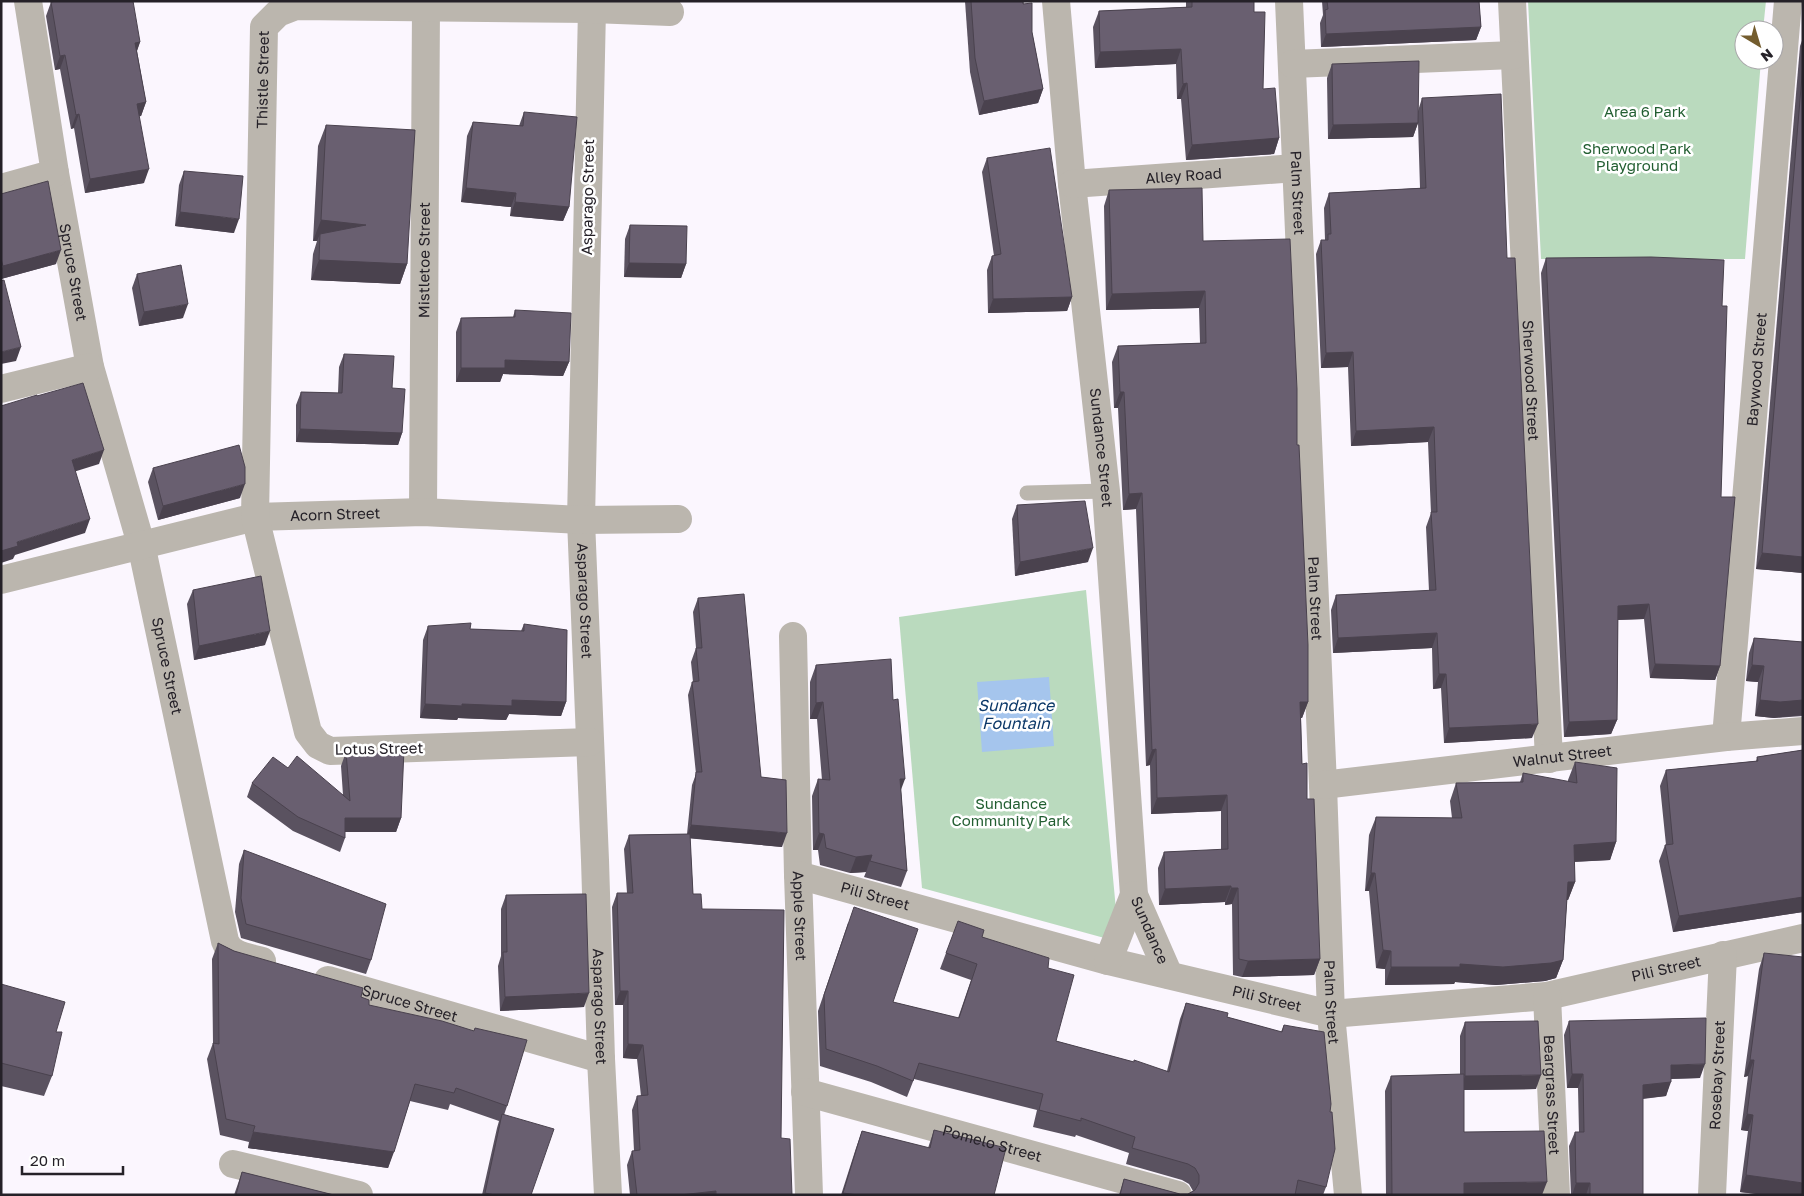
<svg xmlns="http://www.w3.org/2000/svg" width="1804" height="1196" font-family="'Golos Text',sans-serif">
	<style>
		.green { fill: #badabe }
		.water { fill: #a5c5ed }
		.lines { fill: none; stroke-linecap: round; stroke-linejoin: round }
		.service { stroke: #bbb6ae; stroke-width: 15 }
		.minor { stroke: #bbb6ae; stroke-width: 28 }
		.wall { fill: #5a5260 }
		.shaded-wall { fill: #4a424e }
		.building { fill: #695f70; stroke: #4a424e }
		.labels { text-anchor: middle; stroke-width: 5; stroke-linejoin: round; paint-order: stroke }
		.street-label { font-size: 15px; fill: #252128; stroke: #fff }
		.park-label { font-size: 15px; fill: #225e31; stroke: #fff }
		.water-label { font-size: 16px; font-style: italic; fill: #0d3969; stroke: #fff }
	</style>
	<rect width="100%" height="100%" fill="#fbf6fe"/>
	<!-- green -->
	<g class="green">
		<path d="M1528 1H1766L1763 30H1744V60H1761L1745 259H1541Z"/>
		<path d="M1086 590 1119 942 922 888 899 617Z"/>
	</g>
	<!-- water -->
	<path class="water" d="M1049 677 1054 746 982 752 977 682Z"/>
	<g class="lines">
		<!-- service -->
		<path class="service" d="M1027 493 1106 491"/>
		<!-- minor -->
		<g class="minor">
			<path id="s1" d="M28 1 55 173 90 367 141 544 225 941C230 956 249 957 262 961"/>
			<path id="s2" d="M1056 1 1072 184 1106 491 1134 895 1169 975"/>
			<path id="s3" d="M1289 1 1323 785 1331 1014 1348 1195"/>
			<path id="s4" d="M1512 1 1549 759"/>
			<path id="s5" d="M592 9 581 520 595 860 601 1059 608 1195"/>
			<path d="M1292 64 1514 55"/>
			<path id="s6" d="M1072 184 1296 168"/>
			<path d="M1 188 55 173"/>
			<path d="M1 389 90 367"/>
			<path id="s7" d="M423 512 426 6"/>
			<path id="s8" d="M1 580 255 517 423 512 581 520 678 519"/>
			<path id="s9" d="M793 636 798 875 809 1195"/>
			<path id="s10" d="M1726 737 1788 1"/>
			<path id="s11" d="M590 742 330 751 318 745 308 732 255 517 264 27 278 13 296 6 592 9 670 12"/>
			<path id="s12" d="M1323 785 1726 737 1803 731"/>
			<path id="s13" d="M798 875 1108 961 1331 1014 1547 996 1803 938"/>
			<path d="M1108 961 1134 895"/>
			<path id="s14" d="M328 980 601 1059"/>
			<path id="s15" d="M1547 996 1556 1195"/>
			<path id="s16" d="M805 1092 1178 1195"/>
			<path d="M233 1164 359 1195"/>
			<path id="s17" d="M1712 1195 1723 955"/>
		</g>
	</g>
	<!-- wall -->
	<g class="wall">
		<path d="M965 1H1023L1032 32 1043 89 1038 103 979 115 970 72Z"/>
		<path d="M1186 1H1254V12L1263 89 1279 138 1274 154 1186 160 1181 99H1177L1176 64 1095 68 1093 27 1099 11 1186 7Z"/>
		<path d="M1322 1H1479L1481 27 1476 40 1321 47 1320 23 1323 15Z"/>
		<path d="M51 2 140 42 137 51 146 102 141 116H139L144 183 85 193 74 128 71 129 60 69 55 70 46 16Z"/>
		<path d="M1803 38V573L1756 569 1800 46Z"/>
		<path d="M1332 64 1418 111 1422 98 1507 258 1532 738 1444 743 1441 688 1433 689 1432 648 1333 653 1331 610 1336 595 1429 591 1426 527 1431 513 1428 442 1351 446 1348 367 1321 368 1316 254 1321 240H1325L1324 208 1329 193 1420 188 1418 123 1413 137 1328 139 1327 78Z"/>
		<path d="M524 112 569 207 563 221 510 216 511 207 461 202 467 136 473 122 519 126Z"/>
		<path d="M326 125 407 264 400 284 311 280 313 254 317 241H313L318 146Z"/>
		<path d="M987 158 1072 297 1067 311 988 313 987 270 992 256H994L982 172Z"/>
		<path d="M184 171 234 233 175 226 179 185Z"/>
		<path d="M1109 190 1203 241 1297 445 1308 702 1302 718H1301L1302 764 1307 799 1320 959 1314 975 1242 977 1233 975 1232 904 1225 905V902L1159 905 1158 868 1164 852 1221 850V811L1151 814 1150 765 1146 766 1136 509 1123 510 1118 408H1114L1112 362 1118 346 1200 343 1199 308 1106 310 1104 206Z"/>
		<path d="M1 194 56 264 1 279Z"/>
		<path d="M630 225 686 264 681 278 624 277 625 239Z"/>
		<path d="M1546 258 1722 306 1721 497 1720 666 1715 680 1650 678 1644 619 1618 620 1617 720 1611 734 1564 737 1541 273Z"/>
		<path d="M137 274 183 318 139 326 132 288Z"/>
		<path d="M515 310 569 362 563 376 503 374 500 382H456V332L461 318 513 317Z"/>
		<path d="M344 354 392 388 402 433 398 445 296 442V405L301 392 338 393 339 367Z"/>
		<path d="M153 468 240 498 158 520 148 482Z"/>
		<path d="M1017 505 1088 562 1015 576 1012 519Z"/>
		<path d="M193 590 265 645 194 660 187 604Z"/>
		<path d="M698 598 761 777 782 847 690 838 693 894 702 909 781 1138 792 1195H630L627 1165 632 1151H634L632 1110 637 1096H641L637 1059 623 1058V1005H615L612 907 617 893H627L624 849 629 835 687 834 692 785 696 774 688 695 692 682H693L691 662 696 648 693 612Z"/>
		<path d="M524 624 566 702 561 716 509 714 506 720 458 718 457 720 420 718 423 640 428 626 470 629 521 631Z"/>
		<path d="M1754 638 1803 642V716L1774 718 1755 716 1758 682 1746 681 1749 653Z"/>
		<path d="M816 665 901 791 907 871 901 887 864 877 866 872 850 873 820 865 818 850H813L812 796 818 779 822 780 817 719H810V682Z"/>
		<path d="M1803 750V912L1673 932 1659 861 1665 845H1666L1660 786 1666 770 1756 761 1757 757Z"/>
		<path d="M346 752 401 818 396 832H345V838L340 852 293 831 247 797 252 783 288 768 343 795 341 766Z"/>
		<path d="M1575 762 1616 842 1610 860 1574 862 1575 882 1568 900H1567L1563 960 1556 978 1545 981 1496 985 1455 982 1454 984 1385 985V969L1376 968 1369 891H1365L1369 835 1376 817 1452 818 1450 801 1456 783 1520 782 1523 773 1568 782V780Z"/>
		<path d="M244 850 371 960 366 974 241 938 235 912 239 864Z"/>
		<path d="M506 895 584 1007 500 1011 498 966 501 956V909Z"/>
		<path d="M848 923 893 1002 958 1018 971 980 940 969 946 953 982 937 1048 968 1056 1041 1167 1071 1180 1019 1186 1003 1227 1017 1281 1032 1284 1025 1330 1112 1326 1187 1323 1195H1119L1124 1179 1180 1194H1188L1193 1191 1189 1184 1182 1180 1126 1164 1129 1153 1076 1135 1075 1137 1033 1127 1037 1110 914 1079 907 1097 871 1082 820 1066 818 1011Z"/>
		<path d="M218 943 234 951 361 997 369 1005 507 1106 504 1115 531 1195H482L497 1128 499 1121 450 1104 448 1110 410 1101 388 1168 248 1148 249 1142 220 1135 207 1059 213 1043 212 959Z"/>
		<path d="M1764 953 1803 1195H1765L1740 1192 1748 1131 1741 1130 1748 1076 1744 1077 1759 969Z"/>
		<path d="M1 984 56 1032 52 1076 44 1096 1 1086Z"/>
		<path d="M1569 1021 1700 1078 1671 1079 1666 1096 1643 1099V1195H1571L1569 1146 1575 1132H1579L1578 1088H1567L1564 1035Z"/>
		<path d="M1465 1022 1536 1089 1464 1090V1132L1542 1195H1386L1385 1091 1391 1076 1460 1075V1036Z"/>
		<path d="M934 1130 994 1195H841L856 1148 862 1131 928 1148Z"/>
		<path d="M242 1172 334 1195H234Z"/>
	</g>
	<!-- shaded-wall -->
	<g class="shaded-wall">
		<path d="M1481 27 1476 40 1321 47 1326 34Z"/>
		<path d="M140 42 135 56V43Z"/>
		<path d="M1181 49 1176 64 1095 68 1100 52Z"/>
		<path d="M65 55 60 69 55 70 60 56Z"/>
		<path d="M1187 83 1181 99H1177L1183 84Z"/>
		<path d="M1043 89 1038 103 979 115 984 101Z"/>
		<path d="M146 102 141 116 132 118 137 104Z"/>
		<path d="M79 114 74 128 71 129 76 115Z"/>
		<path d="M1418 123 1413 137 1328 139 1333 125Z"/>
		<path d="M1279 138 1274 154 1186 160 1192 145Z"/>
		<path d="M149 169 144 183 85 193 90 179Z"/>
		<path d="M466 188 516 193 511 207 461 202Z"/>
		<path d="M515 202 569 207 563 221 510 216Z"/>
		<path d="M180 212 239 219 234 233 175 226Z"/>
		<path d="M321 220 366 225 320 234 317 241H313Z"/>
		<path d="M61 250 56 264 1 279V271L3 266Z"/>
		<path d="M319 260 407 264 400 284 311 280Z"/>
		<path d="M629 263 686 264 681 278 624 277Z"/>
		<path d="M1205 291 1199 308 1106 310 1112 294Z"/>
		<path d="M1072 297 1067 311 988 313 993 299Z"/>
		<path d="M188 304 183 318 139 326 144 312Z"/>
		<path d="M21 347 16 361 1 364V352Z"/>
		<path d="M1353 352 1348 367 1321 368 1326 353Z"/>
		<path d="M505 360 569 362 563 376 503 374 500 382H456L461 368Z"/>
		<path d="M1120 392H1124L1118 408H1114Z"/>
		<path d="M1434 427 1428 442 1351 446 1356 431Z"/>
		<path d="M300 429 402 433 398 445 296 442Z"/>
		<path d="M104 450 99 464 67 474 72 460Z"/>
		<path d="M245 484 240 498 158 520 163 506Z"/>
		<path d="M1142 493 1136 509 1123 510 1129 494Z"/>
		<path d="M90 519 85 533 15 555 13 559 1 563V551L17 542Z"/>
		<path d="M1093 548 1088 562 1015 576 1020 562Z"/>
		<path d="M1762 553 1803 557V573L1756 569Z"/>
		<path d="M1649 604 1644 619 1613 620 1618 606Z"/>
		<path d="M270 631 265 645 194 660 199 646Z"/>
		<path d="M1437 633 1432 648 1333 653 1338 638Z"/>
		<path d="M1655 664 1720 666 1715 680 1650 678Z"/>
		<path d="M1752 665 1764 666 1758 682 1746 681Z"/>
		<path d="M1439 674H1446L1441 688 1433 689Z"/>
		<path d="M512 700 566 702 561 716 509 714 506 720 458 718 457 720 420 718 425 704H462Z"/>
		<path d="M1760 700H1803V714L1802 715 1774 718 1755 716Z"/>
		<path d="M823 702 817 719H810L816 703Z"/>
		<path d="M1300 702H1308L1302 718H1295Z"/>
		<path d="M1617 720 1611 734 1564 737 1569 722Z"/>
		<path d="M1538 724 1532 738 1444 743 1449 728Z"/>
		<path d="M1156 749 1150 765 1146 766 1152 750Z"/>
		<path d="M900 779H905L899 795Z"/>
		<path d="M1227 795 1221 811 1151 814 1157 798Z"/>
		<path d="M345 818H401L396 832H340Z"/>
		<path d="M691 825 787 833 782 847 686 838Z"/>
		<path d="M819 833 824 834 818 850H813Z"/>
		<path d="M1616 842 1610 860 1568 862 1574 845Z"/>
		<path d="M872 855 866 872 850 873 856 857Z"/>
		<path d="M1371 873H1375L1369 891H1365Z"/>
		<path d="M1568 882H1575L1568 900H1561Z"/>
		<path d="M1231 886 1225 902 1159 905 1165 889Z"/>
		<path d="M1231 888H1238L1232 904 1225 905Z"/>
		<path d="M1803 897V912L1673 932 1679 916Z"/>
		<path d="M1383 950 1391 951 1385 969 1376 968Z"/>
		<path d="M1320 959 1314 975 1242 977 1248 961Z"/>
		<path d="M1563 960 1556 978 1545 981 1496 985 1455 982 1454 984 1385 985 1391 967Z"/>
		<path d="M620 991H628L623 1005H615Z"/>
		<path d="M589 993 584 1007 500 1011 505 997Z"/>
		<path d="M628 1044 643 1045 637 1059 623 1058Z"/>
		<path d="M1750 1060H1754L1748 1076 1744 1077Z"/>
		<path d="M1705 1064 1700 1078 1666 1079 1671 1065Z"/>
		<path d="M1572 1074H1583L1578 1088H1567Z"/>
		<path d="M1541 1075 1536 1089 1460 1090 1465 1076Z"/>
		<path d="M1671 1082 1666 1096 1638 1099 1643 1085Z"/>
		<path d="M1747 1114 1753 1115 1748 1131 1741 1130Z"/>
		<path d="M253 1132 394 1152 388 1168 248 1148Z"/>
		<path d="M1746 1175 1803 1183V1195H1765L1740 1192Z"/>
		<path d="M1547 1182 1542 1195H1460L1464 1183Z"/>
		<path d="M1576 1183H1590L1586 1195H1572Z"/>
		<path d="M716 1191 715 1195H680Z"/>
		<path d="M843 1193 858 1195H842Z"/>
	</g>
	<!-- building -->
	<g class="building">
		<path d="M57 1H133L140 42 135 43 146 102 137 104 149 169 90 179 79 114 76 115 65 55 60 56 51 2Z"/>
		<path d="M971 1H1023V4L1032 3V32L1043 89 984 101 975 58Z"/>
		<path d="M1192 1H1254V12H1265L1263 89 1275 88 1279 138 1192 145 1187 83 1183 84 1181 49 1100 52 1099 11 1192 7Z"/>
		<path d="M1327 1H1479L1481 27 1326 34 1325 10 1328 9Z"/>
		<path d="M1419 61 1418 123 1333 125 1332 64Z"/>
		<path d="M1803 64V557L1762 553Z"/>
		<path d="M1501 94 1507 258H1515L1538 724 1449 728 1446 674H1439L1437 633 1338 638 1336 595 1436 590 1431 512H1437L1434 427 1356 431 1353 352 1326 353 1321 240H1328V234H1331L1329 193 1426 188 1422 98Z"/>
		<path d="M524 112 577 117 569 207 515 202 516 193 466 188 473 122 523 126Z"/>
		<path d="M326 125 415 130 407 264 319 260 320 234 366 225 321 220Z"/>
		<path d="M1050 148 1072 297 993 299 992 256 1001 254 987 158Z"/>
		<path d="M184 171 243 176 239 219 180 212Z"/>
		<path d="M48 181 61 250 3 266 1 259V194Z"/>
		<path d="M1202 188 1203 241 1290 239 1297 389V445H1299L1308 645V702H1300L1302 764 1307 763V799H1314L1320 959 1248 961 1239 959 1238 888H1231V886L1165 889 1164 852 1228 849 1227 795 1157 798 1156 749 1152 750 1142 493 1129 494 1124 392H1120L1118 346 1206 343 1205 291 1112 294 1109 190Z"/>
		<path d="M630 225 687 226 686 264 629 263Z"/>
		<path d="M1651 257 1724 260 1722 306H1727L1721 497H1735L1720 666 1655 664 1649 604 1618 606 1617 720 1569 722 1546 258Z"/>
		<path d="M181 265 188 304 144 312 137 274Z"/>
		<path d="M4 280 21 347 1 352V281Z"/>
		<path d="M515 310 571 313 569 362 505 360V368H461V318L515 317Z"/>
		<path d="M344 354 394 356 392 388 405 389 402 433 300 429 301 392 342 393Z"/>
		<path d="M83 383 104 450 72 460 90 519 17 542 18 546 1 551V406L37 395V396Z"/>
		<path d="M239 445 245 467V484L163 506 153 468Z"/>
		<path d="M1085 501 1093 548 1020 562 1017 505Z"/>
		<path d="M261 576 270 631 199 646 193 590Z"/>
		<path d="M744 594 761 777 786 780 787 833 691 825 696 772H702L692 682 699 681 696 648H702L698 598Z"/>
		<path d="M471 623 470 629 524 631V624L567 630 566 702 512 700V706L462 704V706L425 704 428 626Z"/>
		<path d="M1754 638 1803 642V700L1780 702 1760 700 1764 666 1752 665Z"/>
		<path d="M891 659 893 700 898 699 905 779H900L907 871 870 861 872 855 856 857 826 848 824 834 819 833 818 779 830 780 823 702 816 703V665Z"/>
		<path d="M404 750 401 818H345V838L298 817 252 783 273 757 288 768 297 756 350 801 346 752Z"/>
		<path d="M1803 750V897L1679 916 1665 845 1673 844 1666 770 1758 761 1757 757Z"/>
		<path d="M1575 762 1617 768 1616 842 1574 845 1575 882H1568L1563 960 1551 963 1503 967 1460 964V967H1391V951L1383 950 1375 873H1371L1376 817 1462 818 1456 783 1523 782V773L1577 783Z"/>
		<path d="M690 834 693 894H701L702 909 784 910 781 1138 790 1139 792 1195H716V1191L680 1195H637L632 1151 640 1150 637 1096 648 1095 643 1045 628 1044V991H620L617 893H633L629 835Z"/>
		<path d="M244 850 386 904 371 960 246 924 241 898Z"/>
		<path d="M586 894 589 993 505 997 503 952H507L506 895Z"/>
		<path d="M854 907 918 929 893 1002 959 1018 977 964 946 953 958 921 984 930 982 937 1049 958 1048 968 1074 975 1056 1041 1134 1062V1060L1169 1072 1186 1003 1228 1013 1227 1017 1282 1032 1284 1025 1324 1032 1331 1104 1330 1112H1332L1335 1149 1326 1187 1298 1180 1295 1195H1120L1124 1179 1180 1194H1188L1195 1190 1199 1183V1175L1195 1168 1188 1164 1132 1148 1135 1137 1081 1118V1121L1039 1110 1043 1094 919 1063 913 1081 877 1066 826 1049 824 995Z"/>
		<path d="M218 943 234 951 363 988 361 997 369 1000V1005L442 1021 474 1031 475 1028 527 1040 507 1106 456 1088 454 1093 415 1084 394 1152 253 1132 255 1126 226 1119 213 1043 219 1044Z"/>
		<path d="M1764 953 1803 957V1183L1746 1175 1753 1115 1747 1114 1754 1060H1750Z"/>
		<path d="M1 984 65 1002 56 1032H62L52 1076 1 1063Z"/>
		<path d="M1706 1018 1705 1064 1671 1065V1082L1643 1085V1195H1590V1183H1576L1575 1132H1584L1583 1074H1572L1569 1021Z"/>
		<path d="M1538 1021 1541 1075 1465 1076V1022Z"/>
		<path d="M1464 1074V1132L1544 1131 1547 1182 1464 1183V1195H1392L1391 1076Z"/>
		<path d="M502 1114 554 1129 531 1195H495L485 1193Z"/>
		<path d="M934 1130 1006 1148 994 1195H858L843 1193 862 1131 930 1148Z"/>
		<path d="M242 1172 334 1195H236Z"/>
	</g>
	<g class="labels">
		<!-- street labels -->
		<g class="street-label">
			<text dy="5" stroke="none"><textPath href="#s11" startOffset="949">Thistle Street</textPath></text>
			<text dy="5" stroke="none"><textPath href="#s6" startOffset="112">Alley Road</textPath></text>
			<text dy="5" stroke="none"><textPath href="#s3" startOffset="192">Palm Street</textPath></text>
			<text transform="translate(588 197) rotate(-89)" y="5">Asparago Street</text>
			<text dy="5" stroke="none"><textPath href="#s7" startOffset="252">Mistletoe Street</textPath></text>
			<text dy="5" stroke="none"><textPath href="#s1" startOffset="275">Spruce Street</textPath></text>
			<text dy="5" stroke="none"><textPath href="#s10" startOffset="369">Baywood Street</textPath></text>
			<text dy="5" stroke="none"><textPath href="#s4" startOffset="380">Sherwood Street</textPath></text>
			<text dy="5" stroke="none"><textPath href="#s2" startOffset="449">Sundance Street</textPath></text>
			<text dy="5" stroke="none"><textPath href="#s8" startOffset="342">Acorn Street</textPath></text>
			<text dy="5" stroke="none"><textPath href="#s3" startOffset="598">Palm Street</textPath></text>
			<text dy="5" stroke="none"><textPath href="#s5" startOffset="592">Asparago Street</textPath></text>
			<text dy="5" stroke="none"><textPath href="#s1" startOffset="680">Spruce Street</textPath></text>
			<text transform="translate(379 749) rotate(-1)" y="5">Lotus Street</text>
			<text dy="5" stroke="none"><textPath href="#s12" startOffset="241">Walnut Street</textPath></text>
			<text dy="5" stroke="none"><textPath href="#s13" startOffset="80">Pili Street</textPath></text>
			<text dy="5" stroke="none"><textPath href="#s9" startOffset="280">Apple Street</textPath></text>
			<text dy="5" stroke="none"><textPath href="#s2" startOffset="936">Sundance</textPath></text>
			<text dy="5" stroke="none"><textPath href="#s13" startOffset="890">Pili Street</textPath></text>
			<text dy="5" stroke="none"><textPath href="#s13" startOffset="485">Pili Street</textPath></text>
			<text dy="5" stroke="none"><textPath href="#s3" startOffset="1002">Palm Street</textPath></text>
			<text dy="5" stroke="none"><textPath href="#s14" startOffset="85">Spruce Street</textPath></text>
			<text dy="5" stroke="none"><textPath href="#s5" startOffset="998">Asparago Street</textPath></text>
			<text dy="5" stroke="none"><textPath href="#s17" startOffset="120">Rosebay Street</textPath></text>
			<text dy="5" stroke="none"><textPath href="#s15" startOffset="99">Beargrass Street</textPath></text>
			<text dy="5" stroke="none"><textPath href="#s16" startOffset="194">Pomelo Street</textPath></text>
		</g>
		<!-- park labels -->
		<g class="park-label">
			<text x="1645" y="117">Area 6 Park</text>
			<text x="1637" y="154">Sherwood Park<tspan x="1637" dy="17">Playground</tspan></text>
			<text x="1011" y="809">Sundance<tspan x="1011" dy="17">Community Park</tspan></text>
		</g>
		<!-- water labels -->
		<g class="water-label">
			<text x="1016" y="711">Sundance<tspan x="1016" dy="18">Fountain</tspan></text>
		</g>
	</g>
	<!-- border -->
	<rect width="1804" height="1196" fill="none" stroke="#252128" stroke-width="5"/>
	<!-- north arrow -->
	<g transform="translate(1759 45) rotate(142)"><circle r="24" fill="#ffffff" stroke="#a8a6a9"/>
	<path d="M0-4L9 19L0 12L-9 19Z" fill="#745d2e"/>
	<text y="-8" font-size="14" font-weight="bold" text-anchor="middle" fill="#252128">N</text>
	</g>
	<!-- scale -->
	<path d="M22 1166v8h101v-8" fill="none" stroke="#252128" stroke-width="2.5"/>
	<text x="30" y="1166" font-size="15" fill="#252128" stroke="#ffffff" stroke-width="4" paint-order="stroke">20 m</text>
</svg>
